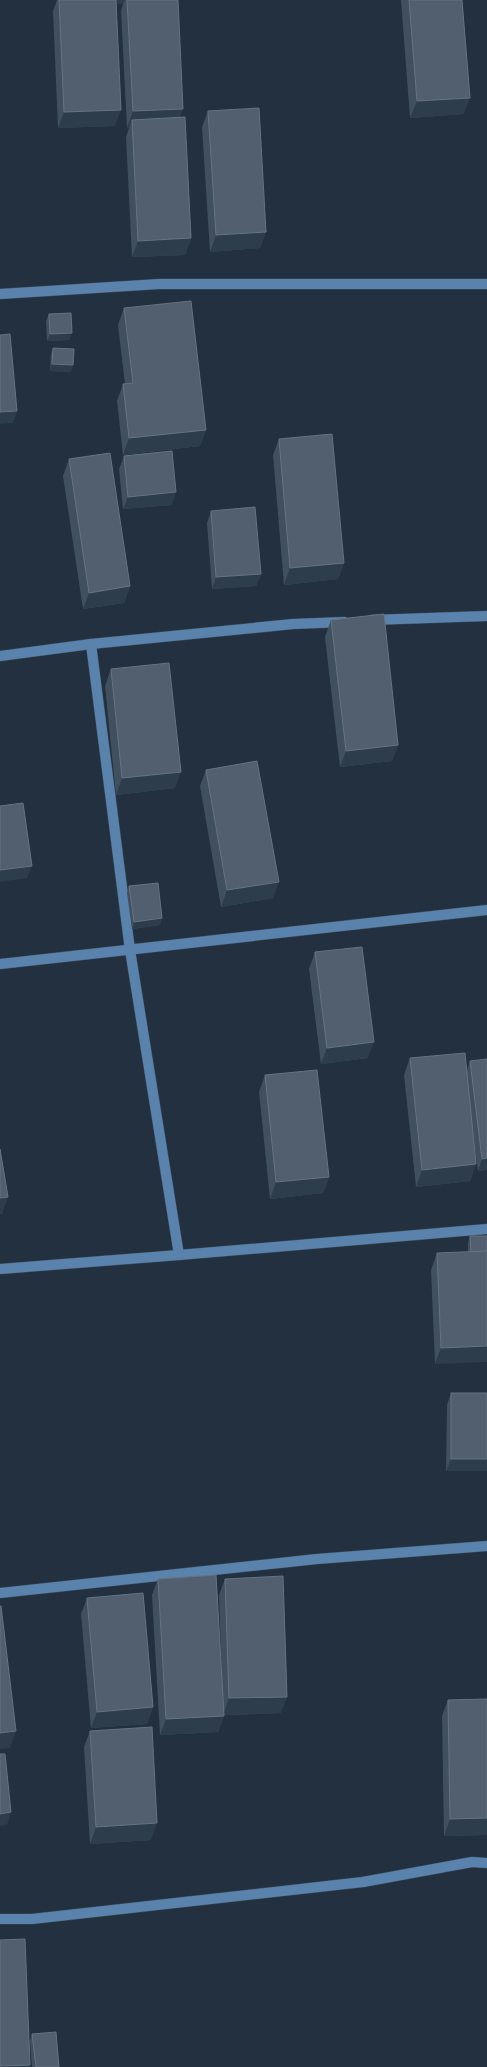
<svg xmlns="http://www.w3.org/2000/svg" width="487" height="2067" font-family="Roboto,sans-serif">
	<style>
		.lines { fill: none; stroke-linecap: round; stroke-linejoin: round }
		.minor-casing { stroke: #3f4c5a; stroke-width: 11 }
		.minor { stroke: #5982ad; stroke-width: 10 }
		.wall { fill: #41505f }
		.shaded-wall { fill: #2e3d4c }
		.building { fill: #515f6e; stroke: #667381 }
	</style>
	<rect width="100%" height="100%" fill="#22303f"/>
	<g class="lines">
		<!-- minor casing -->
		<g class="minor-casing">
			<g id="minor">
				<path d="M0 294 159 284H487"/>
				<path d="M371 620 487 616"/>
				<path d="M344 622 293 624 91 644 130 950 179 1255 487 1229"/>
				<path d="M0 656 91 644"/>
				<path d="M0 964 487 910"/>
				<path d="M0 1269 179 1255"/>
				<path d="M0 1593 317 1559 487 1546"/>
				<path d="M0 1919H32L363 1882 472 1862 487 1863"/>
			</g>
		</g>
		<!-- minor -->
		<use href="#minor" class="minor"/>
	</g>
	<!-- wall -->
	<g class="wall">
		<path d="M57 0H178L180 118 191 238 185 255 132 257 126 137 129 128H127L121 11 123 4H116L115 126 58 128 53 11Z"/>
		<path d="M401 0H462L464 114 410 118Z"/>
		<path d="M208 111 266 232 260 248 210 252 202 127Z"/>
		<path d="M124 308 206 430 200 446 123 455 117 401 123 384H125L118 325Z"/>
		<path d="M49 314 69 340 47 341 46 321Z"/>
		<path d="M53 348 71 372 50 371 51 354Z"/>
		<path d="M279 439 344 563 338 579 284 585 273 455Z"/>
		<path d="M124 456 172 505 123 509 119 469Z"/>
		<path d="M69 459 130 586 124 603 83 609 63 476Z"/>
		<path d="M211 511 261 574 256 586 212 589 207 523Z"/>
		<path d="M331 620 398 745 392 761 340 767 325 637Z"/>
		<path d="M111 669 175 788 116 795 105 686Z"/>
		<path d="M206 770 273 898 221 907 200 786Z"/>
		<path d="M129 886 160 925 132 929 127 893Z"/>
		<path d="M315 952 368 1058 321 1064 309 969Z"/>
		<path d="M410 1058 467 1071 470 1061 487 1170 478 1171 474 1143 476 1164 470 1181 416 1187 404 1075Z"/>
		<path d="M265 1075 329 1177 323 1193 270 1199 259 1092Z"/>
		<path d="M470 1236H487L435 1364 431 1270 437 1253 468 1252V1243Z"/>
		<path d="M451 1393 487 1471H446L447 1405Z"/>
		<path d="M158 1579 222 1684 219 1595 225 1579 281 1713 224 1715 218 1732 160 1735 152 1595Z"/>
		<path d="M87 1598 153 1707 147 1724 91 1728 81 1614Z"/>
		<path d="M448 1700 487 1835 444 1836 442 1716Z"/>
		<path d="M90 1731 151 1840 90 1844 84 1747Z"/>
		<path d="M32 2034 59 2067H32L30 2041Z"/>
	</g>
	<!-- shaded-wall -->
	<g class="shaded-wall">
		<path d="M116 0H125L123 4H115Z"/>
		<path d="M470 98 464 114 410 118 417 101Z"/>
		<path d="M183 109 177 125 132 120 129 128H127L133 111Z"/>
		<path d="M121 110 115 126 58 128 64 112Z"/>
		<path d="M266 232 260 248 210 252 216 235Z"/>
		<path d="M191 238 185 255 132 257 138 241Z"/>
		<path d="M72 333 69 340 47 341 50 334Z"/>
		<path d="M52 364 73 365 71 372 50 371Z"/>
		<path d="M17 411 13 423 0 424V412Z"/>
		<path d="M206 430 200 446 123 455 129 438Z"/>
		<path d="M176 492 172 505 123 509 128 497Z"/>
		<path d="M344 563 338 579 284 585 290 568Z"/>
		<path d="M261 574 256 586 212 589 216 577Z"/>
		<path d="M130 586 124 603 83 609 89 593Z"/>
		<path d="M398 745 392 761 340 767 346 751Z"/>
		<path d="M181 772 175 788 116 795 122 778Z"/>
		<path d="M32 866 27 878 0 882V870Z"/>
		<path d="M279 882 273 898 221 907 227 890Z"/>
		<path d="M162 918 160 925 132 929 134 922Z"/>
		<path d="M374 1042 368 1058 321 1064 327 1048Z"/>
		<path d="M487 1158V1170L478 1171 482 1159Z"/>
		<path d="M476 1164 470 1181 416 1187 422 1170Z"/>
		<path d="M329 1177 323 1193 270 1199 276 1182Z"/>
		<path d="M8 1197 2 1214H0V1198Z"/>
		<path d="M487 1346V1362L435 1364 441 1348Z"/>
		<path d="M451 1459H487V1471H446Z"/>
		<path d="M287 1697 281 1713 223 1715 229 1698Z"/>
		<path d="M153 1707 147 1724 91 1728 97 1712Z"/>
		<path d="M224 1716 218 1732 160 1735 166 1719Z"/>
		<path d="M16 1731 10 1748 0 1749V1733Z"/>
		<path d="M11 1812 7 1825 0 1826V1814Z"/>
		<path d="M487 1818V1835L444 1836 450 1819Z"/>
		<path d="M157 1823 151 1840 90 1844 96 1827Z"/>
		<path d="M30 2065 29 2067H0V2066Z"/>
	</g>
	<!-- building -->
	<g class="building">
		<path d="M59 0H116L121 110 64 112Z"/>
		<path d="M127 0H178L183 109 133 111Z"/>
		<path d="M409 0H462L470 98 417 101Z"/>
		<path d="M259 108 266 232 216 235 208 111Z"/>
		<path d="M185 117 191 238 138 241 132 120Z"/>
		<path d="M191 301 206 430 129 438 123 384 133 383 124 308Z"/>
		<path d="M71 313 72 333 50 334 49 314Z"/>
		<path d="M10 334 17 411 0 412V335Z"/>
		<path d="M53 348 74 349 73 365 52 364Z"/>
		<path d="M332 434 344 563 290 568 279 439Z"/>
		<path d="M172 451 176 492 128 497 124 456Z"/>
		<path d="M110 453 130 586 89 593 69 459Z"/>
		<path d="M255 507 261 574 216 577 211 511Z"/>
		<path d="M384 614 398 745 346 751 331 620Z"/>
		<path d="M169 663 181 772 122 778 111 669Z"/>
		<path d="M257 761 279 882 227 890 206 770Z"/>
		<path d="M23 803 32 866 0 870V806Z"/>
		<path d="M158 883 162 918 134 922 129 886Z"/>
		<path d="M362 947 374 1042 327 1048 315 952Z"/>
		<path d="M465 1053 476 1164 422 1170 410 1058Z"/>
		<path d="M487 1059V1158L482 1159 470 1061Z"/>
		<path d="M317 1070 329 1177 276 1182 265 1075Z"/>
		<path d="M0 1149 8 1197 0 1198Z"/>
		<path d="M470 1236H487V1251L471 1252Z"/>
		<path d="M487 1251V1346L441 1348 437 1253Z"/>
		<rect x="451" y="1393" width="36" height="66"/>
		<path d="M216 1575 224 1716 166 1719 158 1579Z"/>
		<path d="M283 1576 287 1697 229 1698 225 1579Z"/>
		<path d="M143 1593 153 1707 97 1712 87 1598Z"/>
		<path d="M0 1606H1L16 1731 0 1733Z"/>
		<path d="M487 1699V1818L450 1819 448 1700Z"/>
		<path d="M152 1727 157 1823 96 1827 90 1731Z"/>
		<path d="M0 1754H5L11 1812 0 1814Z"/>
		<path d="M25 1939 30 2065 0 2066V1940Z"/>
		<path d="M56 2032 59 2067H36L32 2034Z"/>
	</g>
</svg>
